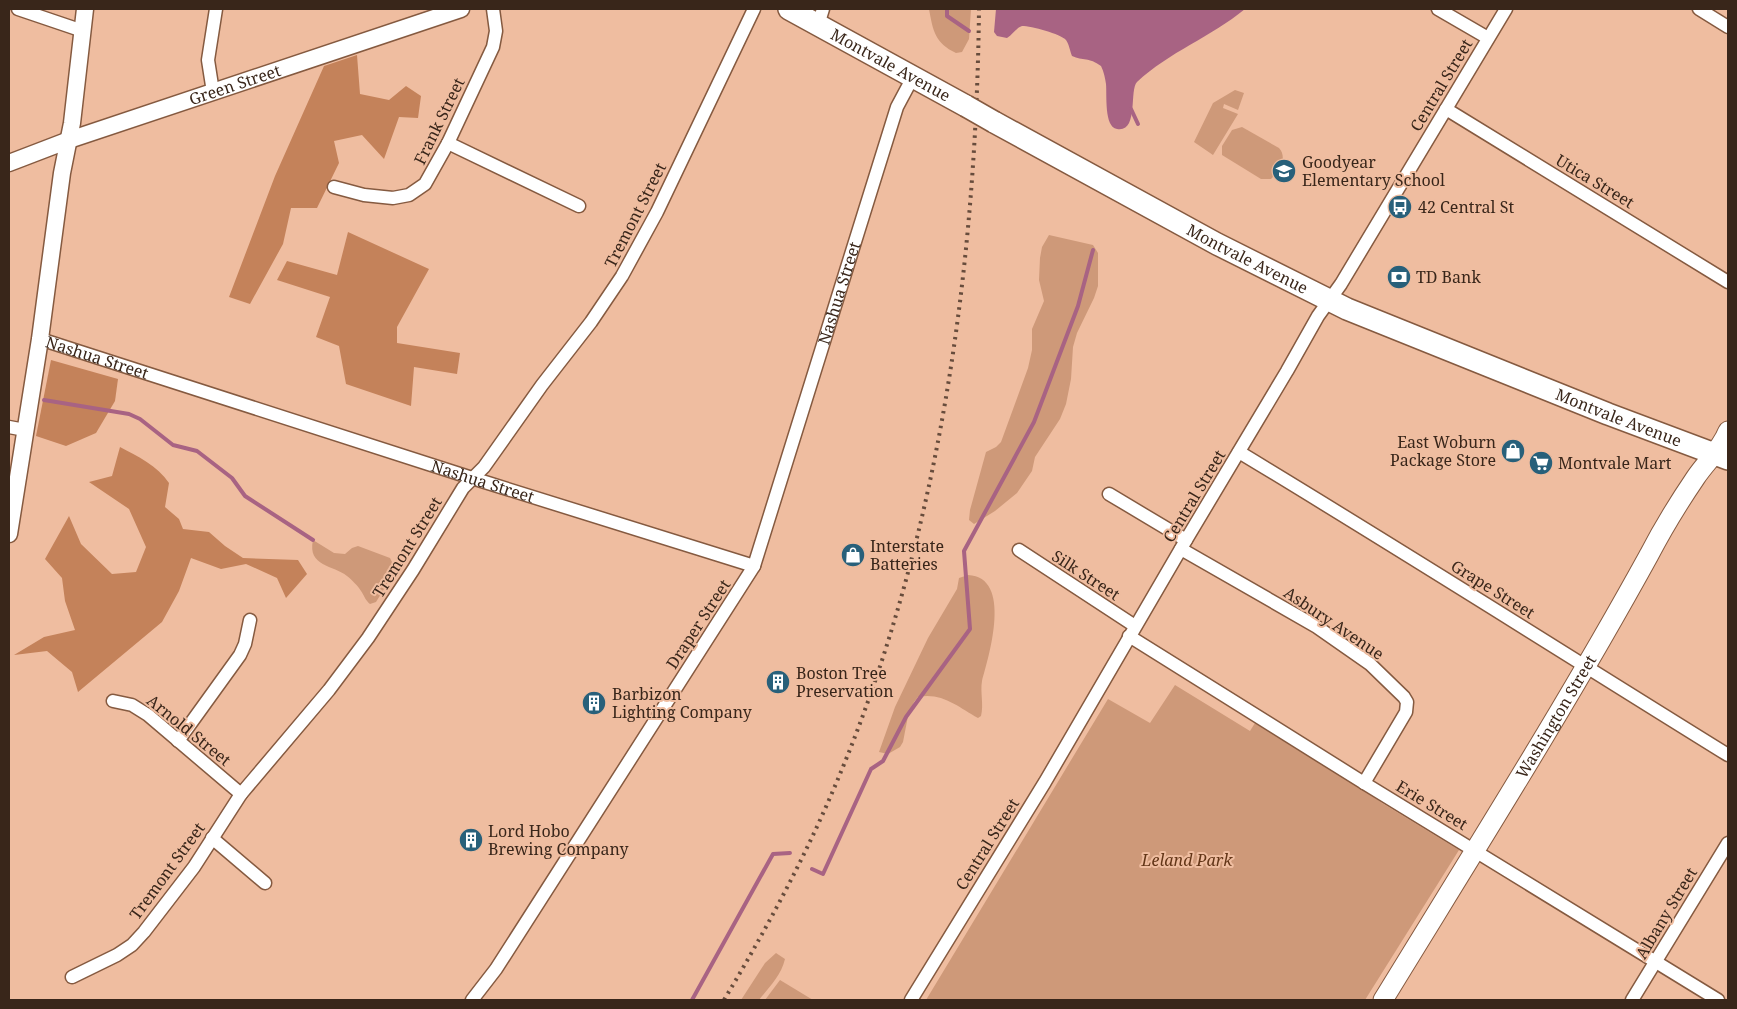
<svg xmlns="http://www.w3.org/2000/svg" width="1737" height="1009" font-family="'Noto Serif',serif">
	<style>
		.green { fill: #ce9979 }
		.forest { fill: #c4825a }
		.water { fill: #a86383 }
		.lines { fill: none; stroke-linecap: round; stroke-linejoin: round }
		.stream { stroke: #a86383; stroke-width: 4 }
		.minor-casing { stroke: #855a40; stroke-width: 15 }
		.tertiary-casing { stroke: #855a40; stroke-width: 19 }
		.secondary-casing { stroke: #855a40; stroke-width: 21 }
		.primary-casing { stroke: #855a40; stroke-width: 24 }
		.minor { stroke: #fff; stroke-width: 12 }
		.tertiary { stroke: #fff; stroke-width: 16 }
		.secondary { stroke: #fff; stroke-width: 19 }
		.primary { stroke: #fff; stroke-width: 21 }
		.rail { stroke: #674c3c; stroke-width: 4; stroke-dasharray: 2.5 5; stroke-linecap: butt }
		.primary-bridge-casing { stroke: #855a40; stroke-width: 24; stroke-linecap: butt }
		.primary-bridge { stroke: #fff; stroke-width: 21 }
		.labels { text-anchor: middle; stroke-width: 4; stroke-linejoin: round; paint-order: stroke }
		.street-label { font-size: 16px; fill: #39261a; stroke: #efbda0 }
		.poi-label { font-size: 16px; fill: #39261a; stroke: #efbda0; text-anchor: start }
		.park-label { font-size: 16px; font-style: italic; fill: #623517; stroke: #efbda0 }
	</style>
	<rect width="100%" height="100%" fill="#efbda0"/>
	<!-- green -->
	<g class="green">
		<path d="M929 9H971L969 39 962 52 956 53C935 43 933 31 929 9Z"/>
		<path d="M1235 90 1244 93 1238 110 1224 104 1223 108 1238 114 1213 155 1194 142 1213 103Z"/>
		<path d="M1242 127 1279 148C1288 158 1279 171 1271 179H1261L1222 155V146L1232 130Z"/>
		<path d="M1049 235 1093 245 1098 253V286L1094 298 1077 333 1073 347 1071 379 1066 404 1060 419 1035 457 1032 471 1017 493 995 511 974 524 969 520 970 510 986 452 996 447 1001 442 1028 368 1032 350V329L1044 301 1039 280 1040 258 1042 247Z"/>
		<path d="M313 540 334 553 345 554 352 548 358 546 390 558 394 566 392 576 376 602 370 604C365 600 364 595 361 591 358 586 352 580 347 576 334 565 307 567 313 540Z"/>
		<path d="M968 575C1013 577 989 656 982 681 980 692 984 705 981 716L978 718C958 707 942 692 918 697L914 702 908 716 903 742 900 747 888 754 879 752 895 707 928 638 957 589 959 578Z"/>
		<path d="M1175 685 1250 731 1255 723 1267 730 1348 779 1382 803 1459 850 1365 1000H926L1108 699 1150 723Z"/>
		<path d="M776 953 785 959C781 976 769 987 759 1000H741L765 963Z"/>
		<path d="M780 980 813 1000H765Z"/>
	</g>
	<!-- forest -->
	<g class="forest">
		<path d="M357 55 360 94 389 100 406 86 421 96 418 118 399 117 384 159 362 135 334 141 339 163 317 208H291L283 244 250 304 229 297 275 176 324 66Z"/>
		<path d="M348 232 429 269 397 327V343L460 353 457 374 414 367 411 406 346 384 339 346 316 337 330 297 277 280 287 261 337 275Z"/>
		<path d="M51 360 118 379 115 401 96 433 66 446 36 436Z"/>
		<path d="M120 447C137 456 158 466 169 483L165 507 179 519 183 529 209 532 225 546 243 558 298 560 307 574 286 598 277 578 246 564 221 569 191 558 179 591 162 622 78 692 72 672 47 651 14 655 44 637 75 630 65 601 62 578 45 559 69 516 81 544 112 574 136 572 146 547 129 509 89 482 112 476Z"/>
	</g>
	<!-- water -->
	<path class="water" d="M996 9H1245C1211 37 1169 52 1137 82 1129 90 1139 133 1117 129 1104 127 1107 95 1106 84 1105 78 1104 72 1101 66 1089 57 1083 61 1072 56 1070 51 1069 44 1066 40 1061 34 1031 26 1022 26 1016 28 1013 34 1007 38L997 36 994 32Z"/>
	<g class="lines">
		<!-- stream -->
		<g class="stream">
			<path d="M947 9V16L969 31"/>
			<path d="M1131 109 1138 124"/>
			<path d="M44 400 129 414 140 419 173 445 197 451 232 478 245 496 313 540"/>
			<path d="M812 869 823 874 871 769 883 761 906 717 970 629 964 551 1034 422 1078 306 1093 250"/>
			<path d="M692 1000 773 854 790 853"/>
		</g>
		<!-- minor casing -->
		<g class="minor-casing">
			<g id="minor">
				<path d="M18 9 83 31"/>
				<path d="M1438 9 1488 38"/>
				<path d="M1699 9 1728 27"/>
				<path d="M818 25 823 9"/>
				<path d="M213 92 208 60 216 9"/>
				<path d="M1446 109 1728 282"/>
				<path d="M448 143 579 206"/>
				<path d="M334 187 364 195 393 198 409 195 425 184 448 143 493 47 496 31 493 9"/>
				<path id="s1" d="M40 339 472 478 754 566 897 107 913 77"/>
				<path d="M9 427 25 430"/>
				<path d="M1239 452C1403 551 1565 654 1728 755"/>
				<path d="M1109 494 1186 540"/>
				<path d="M1181 549 1317 627 1370 664 1404 697 1407 702 1406 712 1364 783"/>
				<path d="M1019 550 1135 626"/>
				<path d="M1129 636 1364 783 1718 1000"/>
				<path d="M113 701 132 705 148 715 241 794"/>
				<path d="M178 741 240 655 245 644 250 620"/>
				<path d="M212 838 265 883"/>
				<path d="M72 977 117 955 132 945 144 932 194 867 241 794 329 690 368 638 413 570 463 488 484 467 542 385 591 322 622 276 657 212 754 9"/>
				<path d="M472 1000 496 969 754 566"/>
				<path d="M911 1000 1045 782 1186 540 1287 371 1318 316 1341 284 1506 9"/>
				<path d="M1632 1000 1728 843"/>
			</g>
		</g>
		<!-- tertiary casing -->
		<g class="tertiary-casing">
			<g id="tertiary">
				<path id="s2" d="M9 163 69 140 461 9"/>
				<path d="M9 534 40 339 62 173 72 123 85 9"/>
			</g>
		</g>
		<!-- secondary casing -->
		<g class="secondary-casing">
			<g id="secondary">
				<path id="s3" d="M1383 1000C1473 853 1566 706 1649 555 1663 528 1679 502 1696 477 1707 461 1721 449 1728 431"/>
			</g>
		</g>
		<!-- primary casing -->
		<g class="primary-casing">
			<g id="primary">
				<path id="s4" d="M789 9 966 106"/>
				<path id="s5" d="M994 122 1217 244 1347 309 1608 414 1728 459"/>
			</g>
		</g>
		<!-- minor -->
		<use href="#minor" class="minor"/>
		<!-- tertiary -->
		<use href="#tertiary" class="tertiary"/>
		<!-- secondary -->
		<use href="#secondary" class="secondary"/>
		<!-- primary -->
		<use href="#primary" class="primary"/>
		<!-- rail -->
		<path class="rail" d="M724 1000C764 933 801 865 832 793 938 547 976 274 979 9"/>
		<!-- primary-bridge casing -->
		<g class="primary-bridge-casing">
			<path id="primary-bridge" d="M966 106 994 122"/>
		</g>
		<!-- primary-bridge -->
		<use href="#primary-bridge" class="primary-bridge"/>
	</g>
	<!-- icons -->
	<defs>
		<g id="school-disc" transform="scale(1.25)"><circle r="9.5" fill="#28607a" stroke="#efbda0"/><path d="M0-5L7-2L0 1L-7-2ZM-4 1L0 2.5L4 1V4Q0 6-4 4Z" fill="#fff"/></g>
		<g id="bus-disc" transform="scale(1.25)"><circle r="9.5" fill="#28607a" stroke="#efbda0"/><path d="M-5-6H5V4H4V6H2V4H-2V6H-4V4H-5ZM-3.5-4V0h7V-4ZM-3.5 1.2v1.5H-2V1.2ZM2 1.2v1.5H3.5V1.2Z" fill="#fff"/></g>
		<g id="bank-disc" transform="scale(1.25)"><circle r="9.5" fill="#28607a" stroke="#efbda0"/><path d="M-6-4H6V4H-6ZM0-2.3a2.3 2.3 0 1 0 0 4.6a2.3 2.3 0 1 0 0-4.6Z" fill="#fff"/></g>
		<g id="shop-disc" transform="scale(1.25)"><circle r="9.5" fill="#28607a" stroke="#efbda0"/><path d="M-5-2.5h2.3a2.7 3.5 0 0 1 5.4 0H5L5.5 6h-11ZM-1.5-2.5h3a1.5 2.3 0 0 0-3 0Z" fill="#fff"/></g>
		<g id="supermarket-disc" transform="scale(1.25)"><circle r="9.5" fill="#28607a" stroke="#efbda0"/><path d="M-6-5.5h2.5l.6 2H6L4.5 2H-2.5L-4.4-4H-6ZM-1.5 3.2a1.3 1.3 0 1 0 .1 0ZM3 3.2a1.3 1.3 0 1 0 .1 0Z" fill="#fff"/></g>
		<g id="building-disc" transform="scale(1.25)"><circle r="9.5" fill="#28607a" stroke="#efbda0"/><path d="M-4-6H4V6H1V3H-1V6H-4ZM-2.5-4.3h1.7v1.8h-1.7ZM.8-4.3h1.7v1.8H.8ZM-2.5-1h1.7V.8h-1.7ZM.8-1h1.7V.8H.8Z" fill="#fff"/></g>
	</defs>
	<g fill-rule="evenodd">
		<use href="#school-disc" x="1284" y="171"/>
		<use href="#bus-disc" x="1400" y="207"/>
		<use href="#bank-disc" x="1399" y="277"/>
		<use href="#shop-disc" x="1513" y="451"/>
		<use href="#supermarket-disc" x="1541" y="463"/>
		<use href="#shop-disc" x="853" y="555"/>
		<use href="#building-disc" x="778" y="682"/>
		<use href="#building-disc" x="594" y="703"/>
		<use href="#building-disc" x="471" y="840"/>
	</g>
	<g class="labels">
		<!-- street labels -->
		<g class="street-label">
			<text dy="6" stroke="none"><textPath href="#s4" startOffset="116">Montvale Avenue</textPath></text>
			<text dy="6" stroke="none"><textPath href="#s2" startOffset="239">Green Street</textPath></text>
			<text transform="translate(1441 85) rotate(-59)" y="6">Central Street</text>
			<text transform="translate(439 121) rotate(-64)" y="6">Frank Street</text>
			<text transform="translate(1595 181) rotate(31)" y="6">Utica Street</text>
			<text transform="translate(635 215) rotate(-63)" y="6">Tremont Street</text>
			<text dy="6" stroke="none"><textPath href="#s5" startOffset="288">Montvale Avenue</textPath></text>
			<text dy="6" stroke="none"><textPath href="#s1" startOffset="1035">Nashua Street</textPath></text>
			<text dy="6" stroke="none"><textPath href="#s1" startOffset="60">Nashua Street</textPath></text>
			<text dy="6" stroke="none"><textPath href="#s5" startOffset="692">Montvale Avenue</textPath></text>
			<text dy="6" stroke="none"><textPath href="#s1" startOffset="465">Nashua Street</textPath></text>
			<text transform="translate(1194 496) rotate(-59)" y="6">Central Street</text>
			<text transform="translate(407 547) rotate(-58)" y="6">Tremont Street</text>
			<text transform="translate(1086 575) rotate(33)" y="6">Silk Street</text>
			<text transform="translate(1493 589) rotate(32)" y="6">Grape Street</text>
			<text transform="translate(1334 623) rotate(34)" y="6">Asbury Avenue</text>
			<text transform="translate(698 624) rotate(-57)" y="6">Draper Street</text>
			<text dy="6" stroke="none"><textPath href="#s3" startOffset="332">Washington Street</textPath></text>
			<text transform="translate(189 730) rotate(39)" y="6">Arnold Street</text>
			<text transform="translate(1432 805) rotate(31)" y="6">Erie Street</text>
			<text transform="translate(987 844) rotate(-58)" y="6">Central Street</text>
			<text transform="translate(167 871) rotate(-54)" y="6">Tremont Street</text>
			<text transform="translate(1666 913) rotate(-59)" y="6">Albany Street</text>
		</g>
		<!-- poi labels -->
		<g class="poi-label">
			<text x="1302" y="168">Goodyear<tspan x="1302" dy="18">Elementary School</tspan></text>
			<text x="1418" y="213">42 Central St</text>
			<text x="1416" y="283">TD Bank</text>
			<text x="1496" y="448" text-anchor="end">East Woburn<tspan x="1496" dy="18">Package Store</tspan></text>
			<text x="1558" y="469">Montvale Mart</text>
			<text x="870" y="552">Interstate<tspan x="870" dy="18">Batteries</tspan></text>
			<text x="796" y="679">Boston Tree<tspan x="796" dy="18">Preservation</tspan></text>
			<text x="612" y="700">Barbizon<tspan x="612" dy="18">Lighting Company</tspan></text>
			<text x="488" y="837">Lord Hobo<tspan x="488" dy="18">Brewing Company</tspan></text>
		</g>
		<!-- park labels -->
		<g class="park-label">
			<text x="1187" y="866">Leland Park</text>
		</g>
	</g>
	<!-- border -->
	<rect width="1737" height="1009" fill="none" stroke="#39261a" stroke-width="20"/>
</svg>
